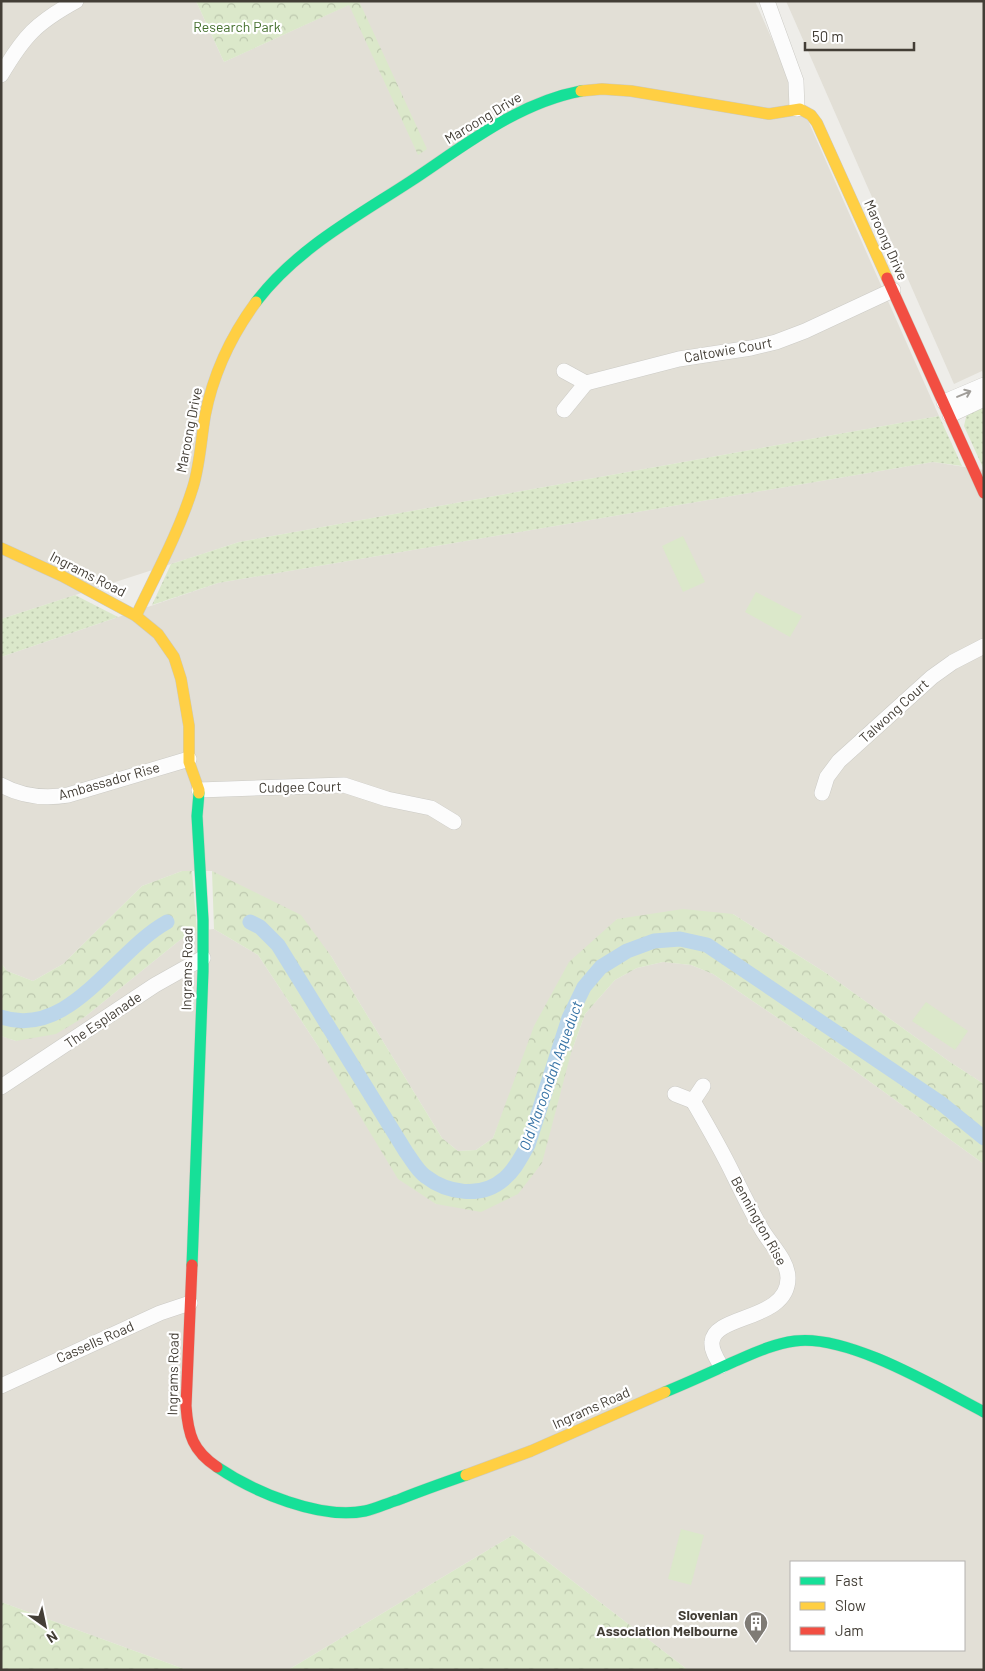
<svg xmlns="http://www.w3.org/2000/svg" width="985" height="1671" font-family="Barlow,sans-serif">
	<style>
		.residential { fill: #e2dfd6; fill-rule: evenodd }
		.grass { fill: url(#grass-dots) }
		.forest { fill: url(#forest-crowns) }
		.pitch { fill: #dbe8ca }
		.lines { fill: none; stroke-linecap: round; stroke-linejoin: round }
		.canal { stroke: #bcd6ea; stroke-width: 15 }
		.street-casing { stroke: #cccbc6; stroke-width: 16 }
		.fast-casing { stroke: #cccac0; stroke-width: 12 }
		.slow-casing { stroke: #cccac0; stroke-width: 12 }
		.jam-casing { stroke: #cccac0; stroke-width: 12 }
		.street { stroke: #fcfcfc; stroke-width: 15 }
		.fast { stroke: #16e098; stroke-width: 11 }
		.slow { stroke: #ffcf43; stroke-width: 11 }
		.jam { stroke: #f24e42; stroke-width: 11 }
		.oneway { stroke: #a09d99 }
		.labels { text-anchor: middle; stroke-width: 4.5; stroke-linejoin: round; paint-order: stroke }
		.park-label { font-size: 14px; fill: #45702e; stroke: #fff }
		.street-label { font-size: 14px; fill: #433e36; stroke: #fff }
		.poi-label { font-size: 14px; font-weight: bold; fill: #433e36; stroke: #fff; text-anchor: end }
		.water-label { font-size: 15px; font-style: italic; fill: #3874a6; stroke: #fff }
	</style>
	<defs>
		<pattern id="grass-dots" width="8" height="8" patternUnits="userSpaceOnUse" patternTransform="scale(1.25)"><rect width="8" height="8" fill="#dbe8ca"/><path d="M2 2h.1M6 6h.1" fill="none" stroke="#bdc8ae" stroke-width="1.8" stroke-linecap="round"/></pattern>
		<pattern id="forest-crowns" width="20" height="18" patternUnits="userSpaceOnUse" patternTransform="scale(1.25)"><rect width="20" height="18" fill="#dbe8ca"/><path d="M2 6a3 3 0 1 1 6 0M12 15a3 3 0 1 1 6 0" fill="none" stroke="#bdc8ae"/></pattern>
	</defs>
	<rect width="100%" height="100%" fill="#eeede9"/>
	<!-- residential -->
	<g class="residential">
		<path d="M1 1H196L224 62 357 1H755L939 416 239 542 1 619Z"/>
		<path d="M786 1H984V375L982 371 954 384Z"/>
		<path d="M933 462 984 470V1084L950 1062 826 973 733 914 617 919 501 1118 493 1138 476 1150 458 1151 442 1138 331 956 212 871H182L142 886 63 964 33 981 7 971 1 963V657L218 583Z"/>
		<path d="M214 929 258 955 318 1046 436 1204 571 1053 585 1014 615 980 637 968 663 962 691 965 713 974 844 1063 984 1164V1670H688L513 1535 288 1670H187L1 1602V1036L16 1041 86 1016 180 940 197 931ZM791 1562H964V1650H791Z"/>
	</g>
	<!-- grass -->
	<g class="grass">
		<path d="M984 406V470L964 426 967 413Z"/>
		<path d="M939 416 962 466 933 462 218 583 152 605 171 564 239 542Z"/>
		<path d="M75 595 118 617 1 657V619Z"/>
	</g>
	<!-- forest -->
	<g class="forest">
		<path d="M196 1H359L427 149 418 155 349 5 224 62Z"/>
		<path d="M182 871H192L197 931 180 940 86 1016 56 1034 16 1041 1 1036V963L7 971 33 981 63 964 142 886Z"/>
		<path d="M212 871 301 915 331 956 442 1138 458 1151 476 1150 493 1138 534 1026 569 962 617 919 683 909 733 914 826 973 950 1062 984 1084V1164L844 1063 713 974 691 965 663 962 637 968 615 980 585 1014 571 1053 542 1163 518 1194 481 1212 436 1204 398 1179 318 1046 258 955 214 929Z"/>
		<path d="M513 1535 688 1670H288Z"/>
		<path d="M1 1602 187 1670H1Z"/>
	</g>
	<!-- pitch -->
	<g class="pitch">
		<path d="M683 536 705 582 683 592 662 546Z"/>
		<path d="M756 592 802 616 790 637 745 612Z"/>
		<path d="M926 1002 968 1031 955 1050 912 1021Z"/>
		<path d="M681 1529 704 1535 691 1585 668 1579Z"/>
	</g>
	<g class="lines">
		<!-- canal -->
		<g class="canal">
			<path d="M250 922 260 927 278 945 406 1152C412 1160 417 1170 425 1176 447 1193 481 1199 504 1179 515 1170 521 1157 528 1145L569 1018 584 987 601 967 627 951 654 941 680 939 707 945 942 1104 984 1138"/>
			<path d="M1 1017C70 1040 114 951 167 922"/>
		</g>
		<!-- street casing -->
		<g class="street-casing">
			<g id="street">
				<path d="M767 1 796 81 797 109"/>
				<path d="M1 75C24 36 36 23 76 1"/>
				<path d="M586 383 679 359 751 348 776 342 805 331 893 290"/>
				<path d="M944 402 984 385"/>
				<path d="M564 410 586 383 564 371"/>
				<path d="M950 415 984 399"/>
				<path d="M1 785C23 797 44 799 68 795L189 759"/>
				<path d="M199 790 344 785 387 799 431 808 454 822"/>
				<path d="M822 793 827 777 839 761 932 677 953 662 984 646"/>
				<path d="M1 1087 155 985 203 958"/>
				<path d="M675 1094 693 1101 703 1086"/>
				<path d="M693 1101C707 1125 721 1149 733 1174 742 1192 751 1211 761 1228 769 1243 788 1260 788 1278 788 1321 714 1314 712 1342 711 1350 717 1359 721 1366"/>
				<path d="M1 1386 160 1313 190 1303"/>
			</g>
		</g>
		<!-- fast casing -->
		<g class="fast-casing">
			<g id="fast">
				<path d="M256 302C296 249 356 217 411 181 464 146 517 103 581 91"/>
				<path d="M192 1265 203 971V920L197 816 199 793"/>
				<path d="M665 1392C687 1383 709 1373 731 1363 752 1354 772 1344 795 1341 848 1334 936 1387 984 1412"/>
				<path d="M217 1467C254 1492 320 1520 365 1511 376 1509 387 1503 398 1500 420 1491 443 1483 466 1475"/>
			</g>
		</g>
		<!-- slow casing -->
		<g class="slow-casing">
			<g id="slow">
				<path d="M581 91 602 89 631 91 769 114 800 109 811 115 817 123 887 278"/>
				<path d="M1 548 62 576 136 616 158 634 174 657 181 679 189 726V762L199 790V793"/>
				<path d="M136 616C156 574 179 532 193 487 200 464 201 440 205 416 213 374 231 336 256 302"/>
				<path d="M466 1475 531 1451 665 1392"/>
			</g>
		</g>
		<!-- jam casing -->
		<g class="jam-casing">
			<g id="jam">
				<path d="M887 278 984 493"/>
				<path d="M192 1265 186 1406C188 1435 193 1451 217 1467"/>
			</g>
		</g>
		<!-- street -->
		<use href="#street" class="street"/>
		<!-- fast -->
		<use href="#fast" class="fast"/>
		<!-- slow -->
		<use href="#slow" class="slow"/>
		<!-- jam -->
		<use href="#jam" class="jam"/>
	</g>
	<!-- one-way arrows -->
	<defs><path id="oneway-shaft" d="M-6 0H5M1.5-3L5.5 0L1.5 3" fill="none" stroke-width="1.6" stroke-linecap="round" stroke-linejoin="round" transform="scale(1.25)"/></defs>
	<use class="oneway" href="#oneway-shaft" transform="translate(964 394) rotate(-23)"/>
	<!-- icons -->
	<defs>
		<g id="building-pin" transform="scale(1.25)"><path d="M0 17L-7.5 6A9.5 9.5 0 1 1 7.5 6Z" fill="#7f7b75" stroke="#fff"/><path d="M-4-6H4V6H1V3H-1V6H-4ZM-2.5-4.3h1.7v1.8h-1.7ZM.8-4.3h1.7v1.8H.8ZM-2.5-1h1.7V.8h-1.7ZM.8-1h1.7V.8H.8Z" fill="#fff"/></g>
	</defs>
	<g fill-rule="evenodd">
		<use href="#building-pin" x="756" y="1623"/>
	</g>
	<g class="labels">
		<!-- park labels -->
		<g class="park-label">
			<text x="237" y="32">Research Park</text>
		</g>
		<!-- street labels -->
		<g class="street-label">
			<text transform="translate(483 118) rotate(-31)" y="5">Maroong Drive</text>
			<text transform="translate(886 240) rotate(66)" y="5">Maroong Drive</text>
			<text transform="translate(728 350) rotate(-10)" y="5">Caltowie Court</text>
			<text transform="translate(189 430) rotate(-79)" y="5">Maroong Drive</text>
			<text transform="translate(88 574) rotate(27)" y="5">Ingrams Road</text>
			<text transform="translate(894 711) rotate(-42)" y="5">Talwong Court</text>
			<text transform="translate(109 781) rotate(-16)" y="5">Ambassador Rise</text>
			<text transform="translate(300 787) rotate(-1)" y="5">Cudgee Court</text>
			<text transform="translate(187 969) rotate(-89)" y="5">Ingrams Road</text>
			<text transform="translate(103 1020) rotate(-34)" y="5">The Esplanade</text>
			<text transform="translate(759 1221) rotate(61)" y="5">Bennington Rise</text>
			<text transform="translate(95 1342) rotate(-24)" y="5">Cassells Road</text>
			<text transform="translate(173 1374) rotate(-89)" y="5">Ingrams Road</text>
			<text transform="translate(591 1408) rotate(-24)" y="5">Ingrams Road</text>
		</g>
		<!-- poi labels -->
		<g class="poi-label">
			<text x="738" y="1620">Slovenian<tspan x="738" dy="16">Association Melbourne</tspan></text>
		</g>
		<!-- water labels -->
		<g class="water-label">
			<text transform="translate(551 1076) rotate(-70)" y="5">Old Maroondah Aqueduct</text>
		</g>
	</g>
	<!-- border -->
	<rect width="985" height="1671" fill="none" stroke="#433e36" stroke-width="5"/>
	<!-- legend -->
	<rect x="790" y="1561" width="175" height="90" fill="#ffffff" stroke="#b4b2af"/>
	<rect x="800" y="1577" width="25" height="8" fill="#16e098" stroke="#b4b2af"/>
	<text x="835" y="1586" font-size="15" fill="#433e36">Fast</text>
	<rect x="800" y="1602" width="25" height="8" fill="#ffcf43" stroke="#b4b2af"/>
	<text x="835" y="1611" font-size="15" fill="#433e36">Slow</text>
	<rect x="800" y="1627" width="25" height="8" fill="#f24e42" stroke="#b4b2af"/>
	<text x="835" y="1636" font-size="15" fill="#433e36">Jam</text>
	<!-- north arrow -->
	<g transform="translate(45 1626) rotate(147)" stroke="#ffffff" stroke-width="4" paint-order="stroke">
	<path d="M0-4L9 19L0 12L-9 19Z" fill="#433e36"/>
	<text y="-8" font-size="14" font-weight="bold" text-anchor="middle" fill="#433e36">N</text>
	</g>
	<!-- scale -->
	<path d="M805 42v8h109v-8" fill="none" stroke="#433e36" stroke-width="2.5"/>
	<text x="812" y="42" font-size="15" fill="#433e36" stroke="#ffffff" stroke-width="4" paint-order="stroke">50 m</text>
</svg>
